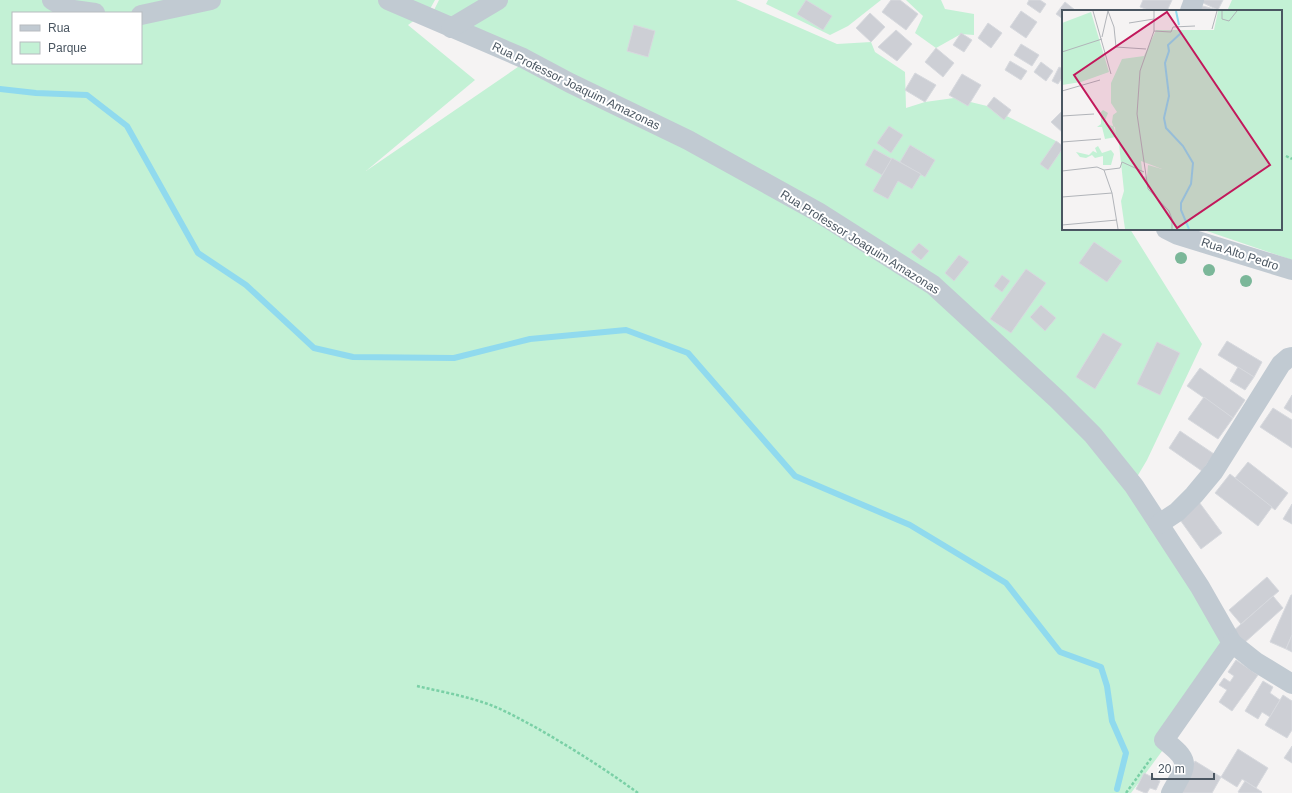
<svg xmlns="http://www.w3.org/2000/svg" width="1292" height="793" font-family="Arial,sans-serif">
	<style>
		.green { fill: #c3f1d5; fill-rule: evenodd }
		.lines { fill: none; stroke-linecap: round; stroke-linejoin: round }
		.stream { stroke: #90daee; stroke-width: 6 }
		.building { fill: #cdcfd5; stroke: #d7d9de }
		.path { stroke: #7ad0a6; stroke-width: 2.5; stroke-dasharray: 3 2; stroke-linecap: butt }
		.minor { stroke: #c1cad2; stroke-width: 20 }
		.tree { fill: #7bb799 }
		.labels { text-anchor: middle; stroke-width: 4; stroke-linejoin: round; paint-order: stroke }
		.street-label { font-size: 12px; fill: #4a5661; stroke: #fff }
		.inset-river { fill: none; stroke: #90daee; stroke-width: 2 }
		.inset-road { fill: none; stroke: #b1b4b9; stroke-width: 1 }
		.view { fill: #c2185b; fill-opacity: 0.15; stroke: #c2185b; stroke-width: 2 }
		.inset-edge { fill: none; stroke: #4a5661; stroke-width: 2 }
	</style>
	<rect width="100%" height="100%" fill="#f5f3f3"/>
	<!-- green -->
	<g class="green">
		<path d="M0 0H435L430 9 408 25 475 80 366 171 531 58 434 10 439 0H736L837 44 871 42 875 52 905 72 906 108 925 102 954 98 987 106 1056 141 1063 146V229H1130L1202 344 1147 460 1131 487 1234 654 1131 793H0ZM13 13H141V63H13Z"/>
		<path d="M768 0H881L848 26 830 35 766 4Z"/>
		<path d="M906 0H941L945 9 974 14V35L961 34 936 48 915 33 923 16Z"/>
		<path d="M1232 0H1292V260L1201 229H1281V11H1227Z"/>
	</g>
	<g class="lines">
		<!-- stream -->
		<path class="stream" d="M0 89 36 93 87 95 127 126 198 253 246 285 314 348 353 357 454 358 530 339 626 330 688 353 795 476 910 525 1006 583 1060 652 1101 667 1107 686 1112 721 1126 753 1117 789"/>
	</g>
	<!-- building -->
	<g class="building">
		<path d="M806 0 832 16 823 30 797 14Z"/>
		<path d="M891 0H900L918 14 906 30 882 12Z"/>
		<path d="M1029 0H1040L1046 4 1040 13 1027 4Z"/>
		<path d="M1143 0H1172L1167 11H1151L1140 7Z"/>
		<path d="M1197 0H1223L1218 10Z"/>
		<path d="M1065 2 1075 10 1074 11H1063V19L1056 14Z"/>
		<path d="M1195 4 1218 10V11H1193Z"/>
		<path d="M1021 11 1037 22 1026 38 1010 27Z"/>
		<path d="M870 13 885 27 871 42 856 28Z"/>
		<path d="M988 23 1002 33 991 48 978 38Z"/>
		<path d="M634 25 655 31 648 57 627 51Z"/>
		<path d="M896 30 912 44 897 61 878 47Z"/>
		<path d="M961 33 972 40 964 52 953 45Z"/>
		<path d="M1021 44 1039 55 1032 66 1014 55Z"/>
		<path d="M936 48 954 63 943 77 925 62Z"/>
		<path d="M1010 61 1027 71 1021 80 1005 70Z"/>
		<path d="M1041 62 1053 71 1046 81 1034 72Z"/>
		<path d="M1059 67 1063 69V76L1058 84 1052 81Z"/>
		<path d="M915 73 936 85 925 102 905 90Z"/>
		<path d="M962 74 981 85 968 106 949 95Z"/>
		<path d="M994 97 1011 110 1004 120 987 106Z"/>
		<path d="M1063 110V133L1051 122Z"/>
		<path d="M889 126 903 135 891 153 877 143Z"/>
		<path d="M1056 141 1063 146V148L1048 170 1040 164Z"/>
		<path d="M910 145 935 160 925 177 900 162Z"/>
		<path d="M874 149 892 159 882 175 865 165Z"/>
		<path d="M892 158 921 174 912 189 898 181 888 199 873 191Z"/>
		<path d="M1094 242 1122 261 1107 282 1079 263Z"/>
		<path d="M919 243 929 251 921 260 911 252Z"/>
		<path d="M959 255 969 262 954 281 945 273Z"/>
		<path d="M1026 269 1046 283 1011 333 990 319Z"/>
		<path d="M1002 275 1010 281 1002 292 994 286Z"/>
		<path d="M1041 305 1056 318 1045 331 1030 317Z"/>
		<path d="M1103 333 1122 344 1095 389 1076 377Z"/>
		<path d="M1227 341 1262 362 1254 377 1218 355Z"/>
		<path d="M1157 342 1180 353 1160 395 1137 384Z"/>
		<path d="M1238 367 1254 377 1245 390 1230 381Z"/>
		<path d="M1200 368 1245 400 1233 418 1187 386Z"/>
		<path d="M1292 395V413L1284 408Z"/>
		<path d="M1204 397 1233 418 1218 439 1188 419Z"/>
		<path d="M1273 408 1292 420V448L1260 427Z"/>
		<path d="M1180 431 1214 454 1202 471 1169 448Z"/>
		<path d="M1248 462 1288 493 1275 510 1235 478Z"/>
		<path d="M1230 474 1272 507 1258 526 1215 493Z"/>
		<path d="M1199 502 1222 533 1201 549 1178 517Z"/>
		<path d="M1292 504V524L1283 519Z"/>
		<path d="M1267 577 1279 591 1241 624 1229 610Z"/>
		<path d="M1291 595H1292V635L1286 649 1270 642Z"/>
		<path d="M1273 596 1283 608 1243 644 1232 632Z"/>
		<path d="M1292 635V652L1286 649Z"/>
		<path d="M1236 660 1258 675 1232 711 1219 702 1227 690 1219 685 1224 678 1230 682 1234 676 1228 672Z"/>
		<path d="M1263 681 1273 687 1270 693 1280 700 1270 717 1262 712 1258 719 1245 711Z"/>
		<path d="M1283 695 1292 701V730L1287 738 1265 725Z"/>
		<path d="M1292 746V763L1284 758Z"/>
		<path d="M1238 749 1268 768 1256 788 1242 779 1237 787 1221 777Z"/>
		<path d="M1195 761 1221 777 1212 793H1175Z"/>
		<path d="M1144 773 1160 781 1156 790 1150 788 1147 793H1145L1136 789Z"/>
		<path d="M1245 781 1262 792 1261 793H1240L1238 792Z"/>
	</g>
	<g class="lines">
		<!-- path -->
		<g class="path">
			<path d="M1286 156 1292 159"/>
			<path d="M417 686C438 691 461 695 482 702 501 708 518 718 535 727 570 747 605 769 638 793"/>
			<path d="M1126 793 1152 757"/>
		</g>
		<!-- minor -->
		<g class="minor">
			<path d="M52 0 67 9 95 13"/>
			<path d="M388 0 523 58 570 83 688 140 818 212 933 285 1058 400 1093 435 1134 486 1200 587 1232 643 1256 662 1292 684"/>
			<path d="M1190 11 1194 0"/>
			<path d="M141 15 211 0"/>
			<path d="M451 28 498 0"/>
			<path d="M1166 229 1178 235 1292 270"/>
			<path d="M1159 524 1177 512 1194 495 1214 471 1281 364 1288 358 1292 357"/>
			<path d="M1171 793C1187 764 1192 762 1164 740L1232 643"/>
		</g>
	</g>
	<!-- trees -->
	<g class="tree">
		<circle cx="1181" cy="258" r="6"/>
		<circle cx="1209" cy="270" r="6"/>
		<circle cx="1246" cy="281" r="6"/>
	</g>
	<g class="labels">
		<!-- street labels -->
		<g class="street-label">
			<text transform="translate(576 86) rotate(26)" y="4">Rua Professor Joaquim Amazonas</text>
			<text transform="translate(860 242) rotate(32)" y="4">Rua Professor Joaquim Amazonas</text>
			<text transform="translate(1240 254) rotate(18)" y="4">Rua Alto Pedro</text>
		</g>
	</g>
	<!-- overview -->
	<g transform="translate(1062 10)">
		<rect width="220" height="220" fill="#f5f3f3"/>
		<path d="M156 1H220V219H63L59 191 62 181 57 134 50 112 51 105 55 102 49 93V73L60 49 82 46 94 20H152ZM79 151 100 159 86 155 85 167 81 166ZM29 2 47 62 19 72 0 75V13ZM41 100 46 103 42 113 53 117 54 127 43 129 40 117H35L39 114V102ZM36 136 40 143 49 140 52 144 49 155H41V146L33 148 30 145 24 148 18 147 14 142 27 145 31 141 35 143 33 138Z" fill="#c3f1d5" fill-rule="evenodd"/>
		<path class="inset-river" d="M114 1 117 15M119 23 106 35 107 41 103 53 107 86 102 108 104 118 121 136 131 153 129 174 119 193V200L127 219"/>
		<path class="inset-road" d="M31 1 49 64M46 1 52 17 54 37 84 39M92 1V21L78 61 75 104 86 179 107 201 110 209V219M160 1V9L167 11 175 1M67 13 92 9M150 19 155 1M92 21 109 22 111 17 133 16M40 27 46 1M0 42 40 29M0 81 38 70M0 106 32 104M0 132 39 129M42 160 58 158 60 152 82 162M0 161 35 157 42 160 50 183 56 219M0 187 50 183M0 215 55 210"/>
		<path class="view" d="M105 2 208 155 115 218 12 65Z"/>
		<rect width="220" height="220" class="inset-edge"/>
	</g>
	<!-- legend -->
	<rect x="12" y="12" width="130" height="52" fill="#ffffff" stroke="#b7bbc0"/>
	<rect x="20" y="25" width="20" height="6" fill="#c1cad2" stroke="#b7bbc0"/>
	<text x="48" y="32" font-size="12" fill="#4a5661">Rua</text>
	<rect x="20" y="42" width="20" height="12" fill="#c3f1d5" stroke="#b7bbc0"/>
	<text x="48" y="52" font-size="12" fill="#4a5661">Parque</text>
	<!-- scale -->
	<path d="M1152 773v6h62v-6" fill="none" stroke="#4a5661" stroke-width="2"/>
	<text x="1158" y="773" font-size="12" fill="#4a5661" stroke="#ffffff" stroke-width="3" paint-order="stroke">20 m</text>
</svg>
